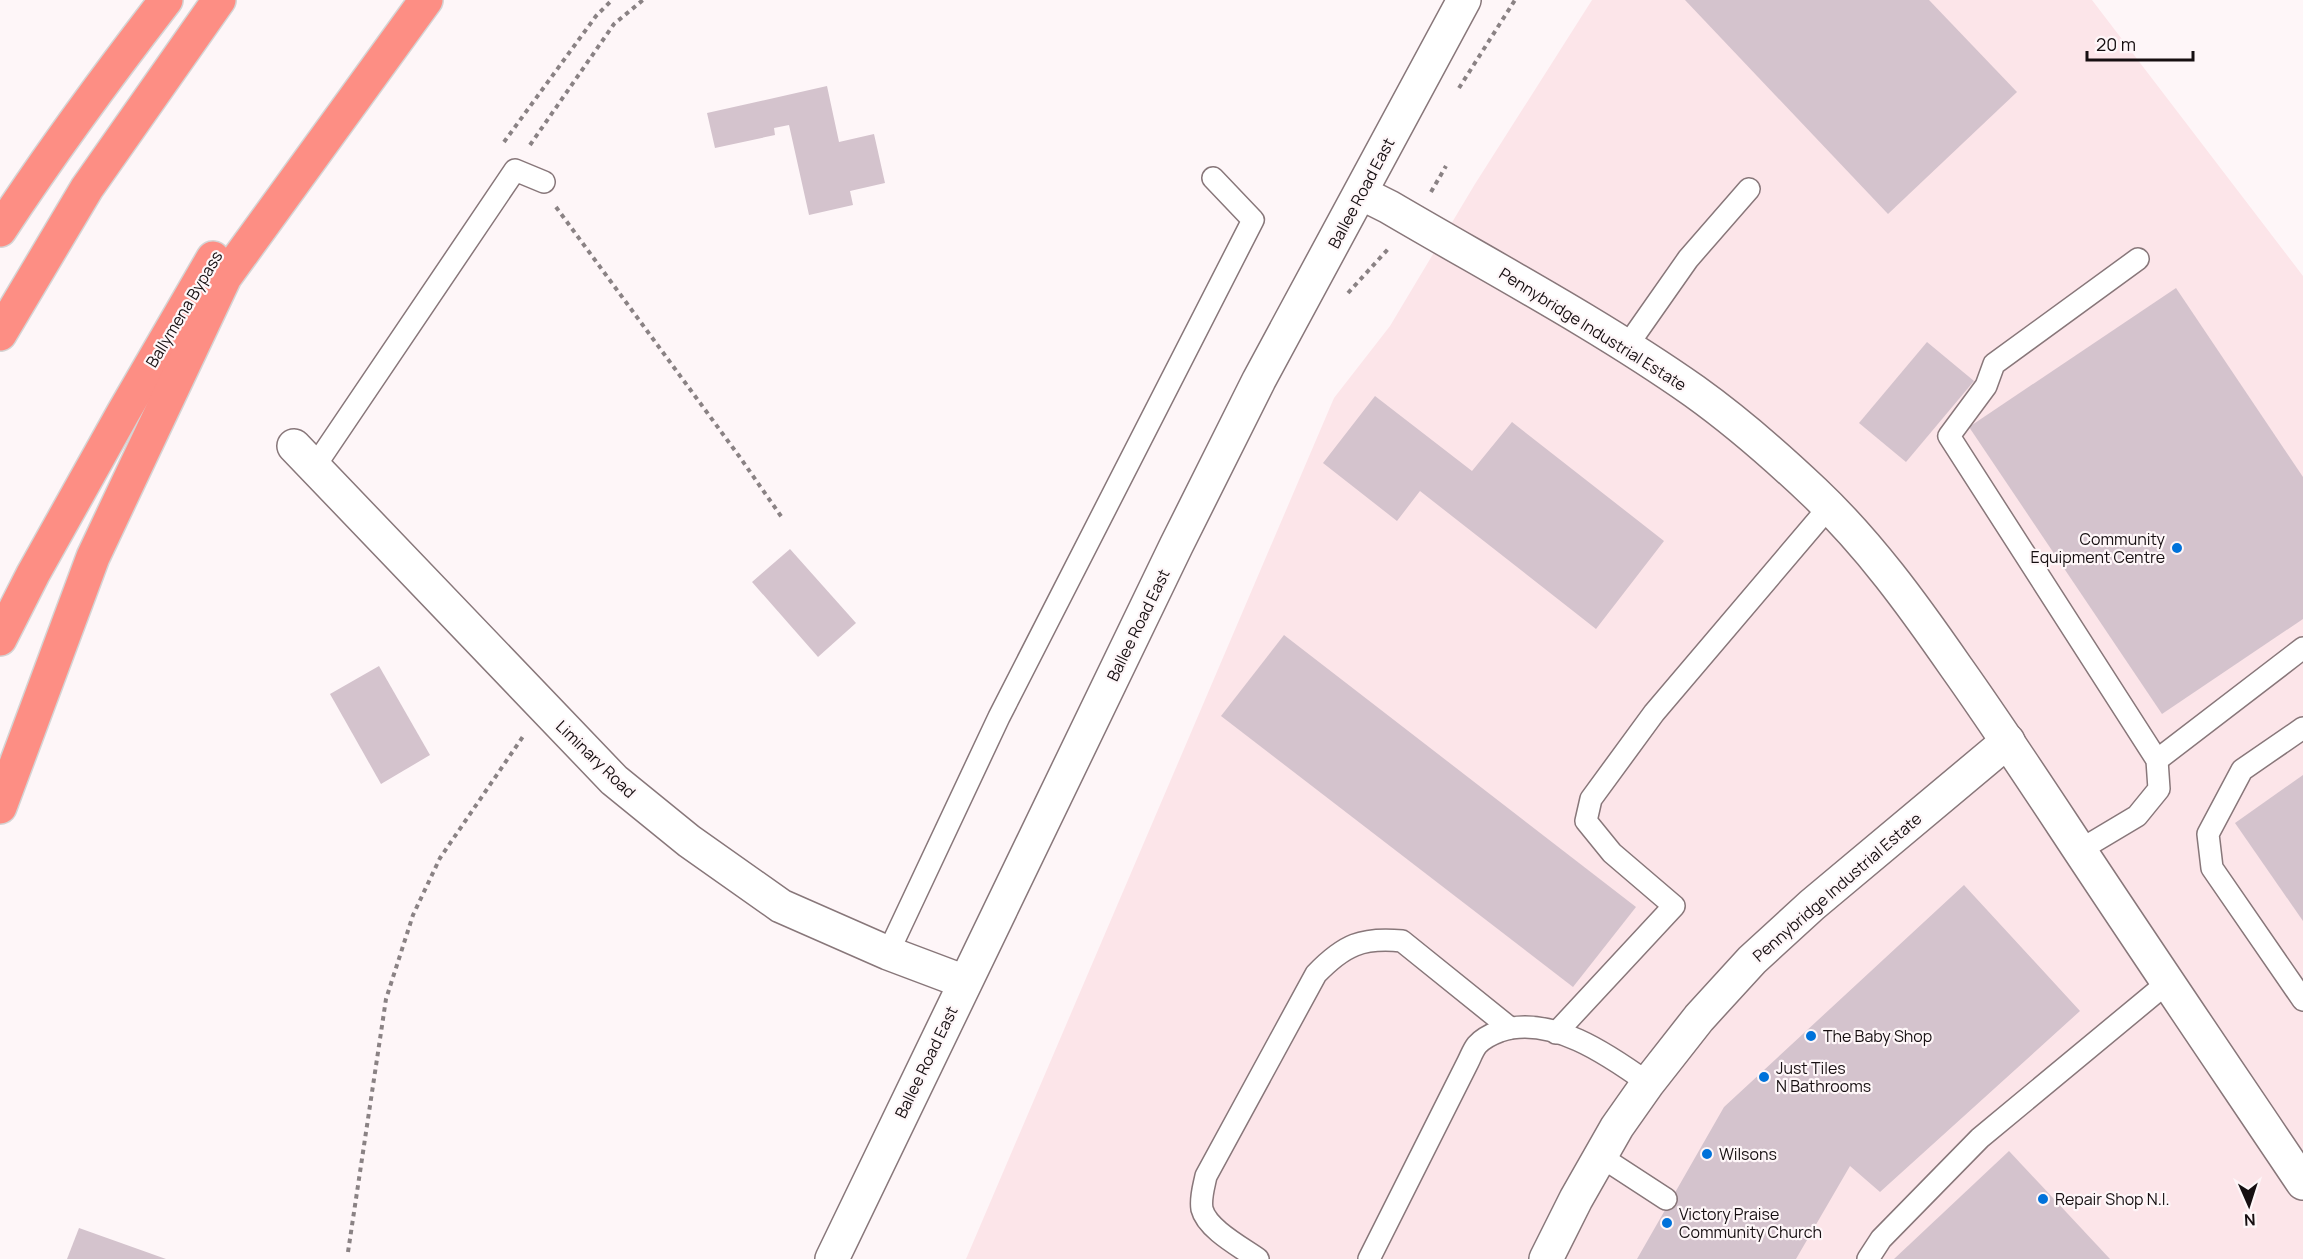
<svg xmlns="http://www.w3.org/2000/svg" width="2303" height="1259" font-family="Manrope,sans-serif">
	<style>
		.built { fill: #fce5e9 }
		.building { fill: #d4c3cd }
		.lines { fill: none; stroke-linecap: round; stroke-linejoin: round }
		.lane-casing { stroke: #88777a; stroke-width: 24 }
		.street-casing { stroke: #88777a; stroke-width: 36 }
		.highway-casing { stroke: #d5d4d4; stroke-width: 36 }
		.path { stroke: #8a8284; stroke-width: 4; stroke-dasharray: 4.5 4.5; stroke-linecap: butt }
		.lane { stroke: #fff; stroke-width: 21 }
		.street { stroke: #fff; stroke-width: 33 }
		.highway { stroke: #fd8e84; stroke-width: 33 }
		.poi-dot { fill: #0072da; stroke: #fef6f8; stroke-width: 2 }
		.labels { text-anchor: middle; stroke-width: 4.5; stroke-linejoin: round; paint-order: stroke }
		.street-label { font-size: 16px; fill: #160f11; stroke: #fef6f8 }
		.poi-label { font-size: 16px; fill: #160f11; stroke: #fef6f8; text-anchor: start }
	</style>
	<rect width="100%" height="100%" fill="#fef6f8"/>
	<!-- built -->
	<path class="built" d="M1592 0H2092L2303 276V1259H966L1334 398 1390 326 1475 184Z"/>
	<!-- building -->
	<g class="building">
		<path d="M1685 0H1929L2017 92 1888 214Z"/>
		<path d="M827 86 839 142 874 134 885 183 850 191 853 205 809 215 789 125 774 128 775 135 715 148 707 113Z"/>
		<path d="M2176 288 2303 477V619L2162 714 1969 427Z"/>
		<path d="M1927 342 1974 381 1906 462 1859 423Z"/>
		<path d="M1375 396 1472 471 1512 422 1664 541 1596 629 1420 491 1397 521 1323 463Z"/>
		<path d="M790 549 856 623 818 657 752 582Z"/>
		<path d="M1284 635 1636 907 1573 987 1221 716Z"/>
		<path d="M379 666 430 755 381 784 330 694Z"/>
		<path d="M2303 775V921L2235 823Z"/>
		<path d="M1964 885 2080 1011 1880 1192 1850 1166 1796 1259H1637L1724 1107Z"/>
		<path d="M2009 1151 2110 1259H1894Z"/>
		<path d="M79 1228 166 1259H67Z"/>
	</g>
	<g class="lines">
		<!-- lane casing -->
		<g class="lane-casing">
			<g id="lane">
				<path d="M1627 346 1688 259 1749 189"/>
				<path d="M315 466 515 170 544 182"/>
				<path d="M2303 728 2242 770 2208 834 2212 868 2303 1000"/>
				<path d="M2157 760 2303 648"/>
				<path d="M2080 850 2137 816 2159 789 2157 760 1949 436 1986 386 1994 364 2138 259"/>
				<path d="M888 953 999 717 1253 220 1213 178"/>
				<path d="M1556 1033 1674 906 1612 853 1586 821 1591 799 1654 713 1829 507"/>
				<path d="M1600 1156 1666 1199"/>
				<path d="M1258 1259C1241 1247 1207 1229 1202 1209 1200 1198 1204 1186 1206 1176L1316 974C1344 945 1362 937 1402 941L1510 1028"/>
				<path d="M1369 1259 1468 1062C1471 1056 1473 1050 1477 1045 1483 1038 1492 1034 1500 1031 1550 1014 1609 1055 1648 1083"/>
				<path d="M1868 1259 1881 1239 1980 1138 2167 983"/>
			</g>
		</g>
		<!-- street casing -->
		<g class="street-casing">
			<g id="street">
				<path d="M1361 193 1389 207C1491 267 1597 323 1694 391 1736 421 1776 456 1814 492 1869 544 1913 605 1956 667 1993 719 2028 772 2063 825 2142 945 2223 1064 2303 1183"/>
				<path d="M294 446 614 780 689 841 781 906 888 953 965 982"/>
				<path d="M832 1259 1176 546 1259 380 1464 0"/>
				<path d="M1546 1259 1576 1199 1617 1127 1648 1083 1699 1018 1752 960 1812 905 2008 741"/>
			</g>
		</g>
		<!-- highway casing -->
		<g class="highway-casing">
			<g id="highway">
				<path d="M0 230C52 151 108 75 166 0"/>
				<path d="M0 334 87 188 219 0"/>
				<path d="M0 639 33 574 123 413 213 258"/>
				<path d="M0 807 93 557 225 277 426 0"/>
			</g>
		</g>
		<!-- path -->
		<g class="path">
			<path d="M1459 88 1515 0"/>
			<path d="M504 142 596 16 612 0"/>
			<path d="M530 145 614 24 643 0"/>
			<path d="M1431 192 1446 166"/>
			<path d="M556 207 739 456 783 519"/>
			<path d="M1348 293 1389 248"/>
			<path d="M348 1252 386 999 413 915 440 858 524 735"/>
		</g>
		<!-- lane -->
		<use href="#lane" class="lane"/>
		<!-- street -->
		<use href="#street" class="street"/>
		<!-- highway -->
		<use href="#highway" class="highway"/>
	</g>
	<!-- markers -->
	<g class="poi-dot">
		<circle cx="2177" cy="548" r="6"/>
		<circle cx="1811" cy="1036" r="6"/>
		<circle cx="1764" cy="1077" r="6"/>
		<circle cx="1707" cy="1154" r="6"/>
		<circle cx="2043" cy="1199" r="6"/>
		<circle cx="1667" cy="1223" r="6"/>
	</g>
	<g class="labels">
		<!-- street labels -->
		<g class="street-label">
			<text transform="translate(1361 193) rotate(-62)" y="6">Ballee Road East</text>
			<text transform="translate(184 309) rotate(-59)" y="6">Ballymena Bypass</text>
			<text transform="translate(1593 329) rotate(32)" y="6">Pennybridge Industrial Estate</text>
			<text transform="translate(1138 625) rotate(-64)" y="6">Ballee Road East</text>
			<text transform="translate(596 759) rotate(44)" y="6">Liminary Road</text>
			<text transform="translate(1837 887) rotate(-41)" y="6">Pennybridge Industrial Estate</text>
			<text transform="translate(926 1062) rotate(-64)" y="6">Ballee Road East</text>
		</g>
		<!-- poi labels -->
		<g class="poi-label">
			<text x="2165" y="545" text-anchor="end">Community<tspan x="2165" dy="18">Equipment Centre</tspan></text>
			<text x="1823" y="1042">The Baby Shop</text>
			<text x="1776" y="1074">Just Tiles<tspan x="1776" dy="18">N Bathrooms</tspan></text>
			<text x="1719" y="1160">Wilsons</text>
			<text x="2055" y="1205">Repair Shop N.I.</text>
			<text x="1679" y="1220">Victory Praise<tspan x="1679" dy="18">Community Church</tspan></text>
		</g>
	</g>
	<!-- north arrow -->
	<g transform="translate(2249 1205) rotate(177)" stroke="#fef6f8" stroke-width="4.5" paint-order="stroke">
	<path d="M0-4.5L10 22L0 15L-10 22Z" fill="#160f11"/>
	<text y="-9" font-size="16" font-weight="bold" text-anchor="middle" fill="#160f11">N</text>
	</g>
	<!-- scale -->
	<path d="M2087 51v9h106v-9" fill="none" stroke="#160f11" stroke-width="3"/>
	<text x="2096" y="51" font-size="18" fill="#160f11" stroke="#fef6f8" stroke-width="4.5" paint-order="stroke">20 m</text>
</svg>
